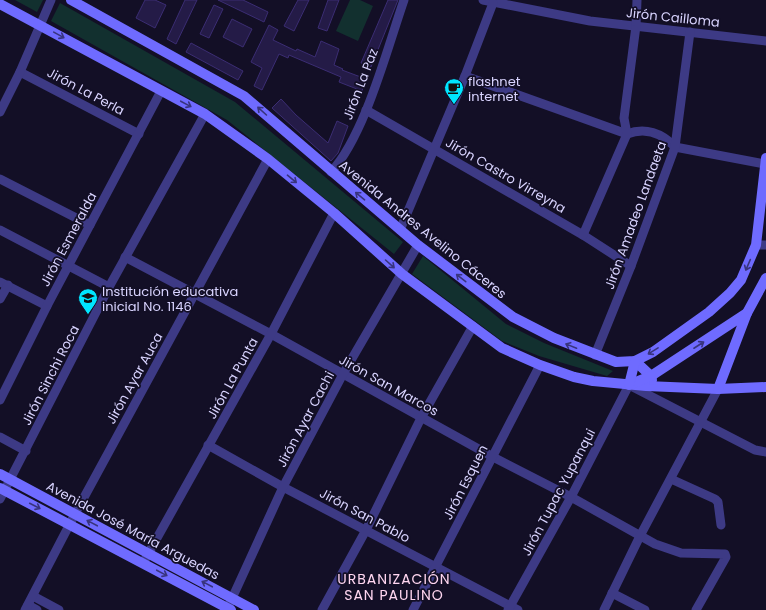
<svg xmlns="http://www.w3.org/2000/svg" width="766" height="610" font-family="Poppins,sans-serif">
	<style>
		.green { fill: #12302f }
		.building { fill: #241b47; stroke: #3b2d73 }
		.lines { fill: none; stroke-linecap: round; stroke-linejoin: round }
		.street { stroke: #3d3a85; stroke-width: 9 }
		.secondary { stroke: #6f6bff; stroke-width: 10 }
		.oneway { stroke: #38347d }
		.labels { text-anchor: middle; stroke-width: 3.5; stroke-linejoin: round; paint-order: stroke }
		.street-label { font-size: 13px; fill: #d9d4ff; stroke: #130f26 }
		.poi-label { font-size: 13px; fill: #d9d4ff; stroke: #130f26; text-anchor: start }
		.neighbourhood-label { font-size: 14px; letter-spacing: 1px; fill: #ffd6f0; stroke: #130f26 }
	</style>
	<rect width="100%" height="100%" fill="#130f26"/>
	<!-- green -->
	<g class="green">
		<path d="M15 0H43L37 12Z"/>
		<path d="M350 0H360L373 6 358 41 336 31Z"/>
		<path d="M60 3 235 102 403 242 394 254 227 120 51 21Z"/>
		<path d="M423 256 506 324 544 343 613 371 607 376 539 356 502 341 412 274Z"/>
	</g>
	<!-- building -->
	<g class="building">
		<path d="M145 0H155L166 5 155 28 136 18Z"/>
		<path d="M185 0H197L176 44 167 39Z"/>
		<path d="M218 0H243L268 12 264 22Z"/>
		<path d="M298 0H309L294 31 284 26Z"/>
		<path d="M328 0H339L327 31 318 28Z"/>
		<path d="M388 0H398L371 67 361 63Z"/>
		<path d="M214 5 223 9 209 38 200 34Z"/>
		<path d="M232 19 252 29 243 47 223 37Z"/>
		<path d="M269 25 278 30 273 40 296 51 297 49 315 57 321 41 339 49 334 65 343 69 342 70 366 79 362 91 339 82 341 77 289 55 288 58 279 54 262 90 254 86 262 68 251 62Z"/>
		<path d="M191 43 243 71 238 80 186 52Z"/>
		<path d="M281 99 296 115 328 143 337 121 348 126 338 153 331 161 272 108Z"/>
		<path d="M350 102 357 104 353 115 346 112Z"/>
	</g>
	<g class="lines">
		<!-- street -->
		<g class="street">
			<path d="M483 0 590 21 766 41"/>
			<path d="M20 72 139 134"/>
			<path d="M465 76 627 134C645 127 662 133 675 147L765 164"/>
			<path d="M366 110 583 235 631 266"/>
			<path d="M0 112 20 72 51 0"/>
			<path d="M331 172C365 135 387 49 404 0"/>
			<path d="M0 179 90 225"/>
			<path d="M0 230 109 287"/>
			<path d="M400 230 465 76 493 3"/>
			<path d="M583 235 627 134 624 118 636 26 637 0"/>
			<path d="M756 245H766"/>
			<path d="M125 257 271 334 493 457 571 497 655 544 681 553 725 554 726 557 696 610"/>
			<path d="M0 282 47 306"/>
			<path d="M0 299 8 285"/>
			<path d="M595 355 631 266 675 147 690 32"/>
			<path d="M0 400 47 306 161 91"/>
			<path d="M0 437 26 451"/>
			<path d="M208 445 283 487 518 610"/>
			<path d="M671 479 715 499 718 502 721 525"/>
			<path d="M0 499 109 287 205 114"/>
			<path d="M143 563 271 334 334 213"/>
			<path d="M612 593 645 610"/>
			<path d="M33 596 59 610"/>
			<path d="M28 605 37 610"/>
			<path d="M229 605 283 487 343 374 418 245"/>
			<path d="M25 610 75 514 268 159"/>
			<path d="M322 610 366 530 421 418 473 326"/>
			<path d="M413 610 540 365"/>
			<path d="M508 610 571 497 629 385 755 450 766 452"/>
			<path d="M604 610 640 536 718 389"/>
		</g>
		<!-- secondary -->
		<g class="secondary">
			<path d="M71 0 244 96 418 245 513 317 554 338 616 362 635 361 653 352 709 312 730 293 741 280 756 245 766 158"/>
			<path d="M0 4 205 114 268 159 334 213 402 274 502 348 540 365 574 377 593 381 646 386 718 389 766 387"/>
			<path d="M635 361 651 376 652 380"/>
			<path d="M631 384 651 376 747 313 766 278"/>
			<path d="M629 385 635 361"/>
			<path d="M718 389 747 313"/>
			<path d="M0 474 254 610"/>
			<path d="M0 488 231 610"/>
		</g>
	</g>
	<!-- one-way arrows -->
	<defs><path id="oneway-shaft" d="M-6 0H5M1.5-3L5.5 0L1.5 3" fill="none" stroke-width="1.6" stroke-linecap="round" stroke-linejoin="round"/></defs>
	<g class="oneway">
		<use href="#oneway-shaft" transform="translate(59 35) rotate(29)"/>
		<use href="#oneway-shaft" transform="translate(186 104) rotate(28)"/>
		<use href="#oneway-shaft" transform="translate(262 111) rotate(-138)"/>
		<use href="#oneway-shaft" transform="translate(292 179) rotate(40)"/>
		<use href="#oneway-shaft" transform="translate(360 196) rotate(-140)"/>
		<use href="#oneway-shaft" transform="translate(390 264) rotate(42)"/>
		<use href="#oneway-shaft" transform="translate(748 265) rotate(113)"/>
		<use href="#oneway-shaft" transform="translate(461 278) rotate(-142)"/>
		<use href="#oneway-shaft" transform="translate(699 345) rotate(-33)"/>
		<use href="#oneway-shaft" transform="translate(571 346) rotate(-158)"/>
		<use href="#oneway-shaft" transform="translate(653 351) rotate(148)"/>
		<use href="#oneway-shaft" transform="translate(35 506) rotate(27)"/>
		<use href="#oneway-shaft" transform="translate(92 523) rotate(-152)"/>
		<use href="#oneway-shaft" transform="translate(162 573) rotate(28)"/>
		<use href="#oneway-shaft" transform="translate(207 584) rotate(-152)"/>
	</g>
	<!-- icons -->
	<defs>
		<g id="cafe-pin" transform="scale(1)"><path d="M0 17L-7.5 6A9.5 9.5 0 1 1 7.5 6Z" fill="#00e5ff" stroke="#130f26"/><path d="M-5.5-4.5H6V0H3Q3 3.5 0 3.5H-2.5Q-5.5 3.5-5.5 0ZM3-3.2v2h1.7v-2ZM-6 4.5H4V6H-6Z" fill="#111"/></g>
		<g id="school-pin" transform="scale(1)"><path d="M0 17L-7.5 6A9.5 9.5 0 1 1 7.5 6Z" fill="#00e5ff" stroke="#130f26"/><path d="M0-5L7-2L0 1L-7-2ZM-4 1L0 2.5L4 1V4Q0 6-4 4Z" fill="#111"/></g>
	</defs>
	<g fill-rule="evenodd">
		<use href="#cafe-pin" x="454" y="88"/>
		<use href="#school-pin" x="88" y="298"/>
	</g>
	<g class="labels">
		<!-- street labels -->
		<g class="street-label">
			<text transform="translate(673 17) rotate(6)" y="5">Jirón Cailloma</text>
			<text transform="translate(360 84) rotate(-69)" y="5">Jirón La Paz</text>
			<text transform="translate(86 91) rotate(28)" y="5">Jirón La Perla</text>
			<text transform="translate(506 175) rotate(30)" y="5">Jirón Castro Virreyna</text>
			<text transform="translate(635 215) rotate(-70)" y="5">Jirón Amadeo Landaeta</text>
			<text transform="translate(423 229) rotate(39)" y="5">Avenida Andres Avelino Cáceres</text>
			<text transform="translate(68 239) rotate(-62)" y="5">Jirón Esmeralda</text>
			<text transform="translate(50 375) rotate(-63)" y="5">Jirón Sinchi Roca</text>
			<text transform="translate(134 378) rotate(-61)" y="5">Jirón Ayar Auca</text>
			<text transform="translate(232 378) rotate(-61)" y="5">Jirón La Punta</text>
			<text transform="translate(389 385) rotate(29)" y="5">Jirón San Marcos</text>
			<text transform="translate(305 419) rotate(-62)" y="5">Jirón Ayar Cachi</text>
			<text transform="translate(465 482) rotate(-63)" y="5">Jirón Esquen</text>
			<text transform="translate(558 492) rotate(-62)" y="5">Jirón Tupac Yupanqui</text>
			<text transform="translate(365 515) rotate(28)" y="5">Jirón San Pablo</text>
			<text transform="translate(133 530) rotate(28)" y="5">Avenida José María Arguedas</text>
		</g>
		<!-- poi labels -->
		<g class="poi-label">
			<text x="468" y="86">flashnet<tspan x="468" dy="15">internet</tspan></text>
			<text x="102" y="296">Institución educativa<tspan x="102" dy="15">inicial No. 1146</tspan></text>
		</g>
		<!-- neighbourhood labels -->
		<g class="neighbourhood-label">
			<text x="394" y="584">URBANIZACIÓN<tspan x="394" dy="16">SAN PAULINO</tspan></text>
		</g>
	</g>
</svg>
